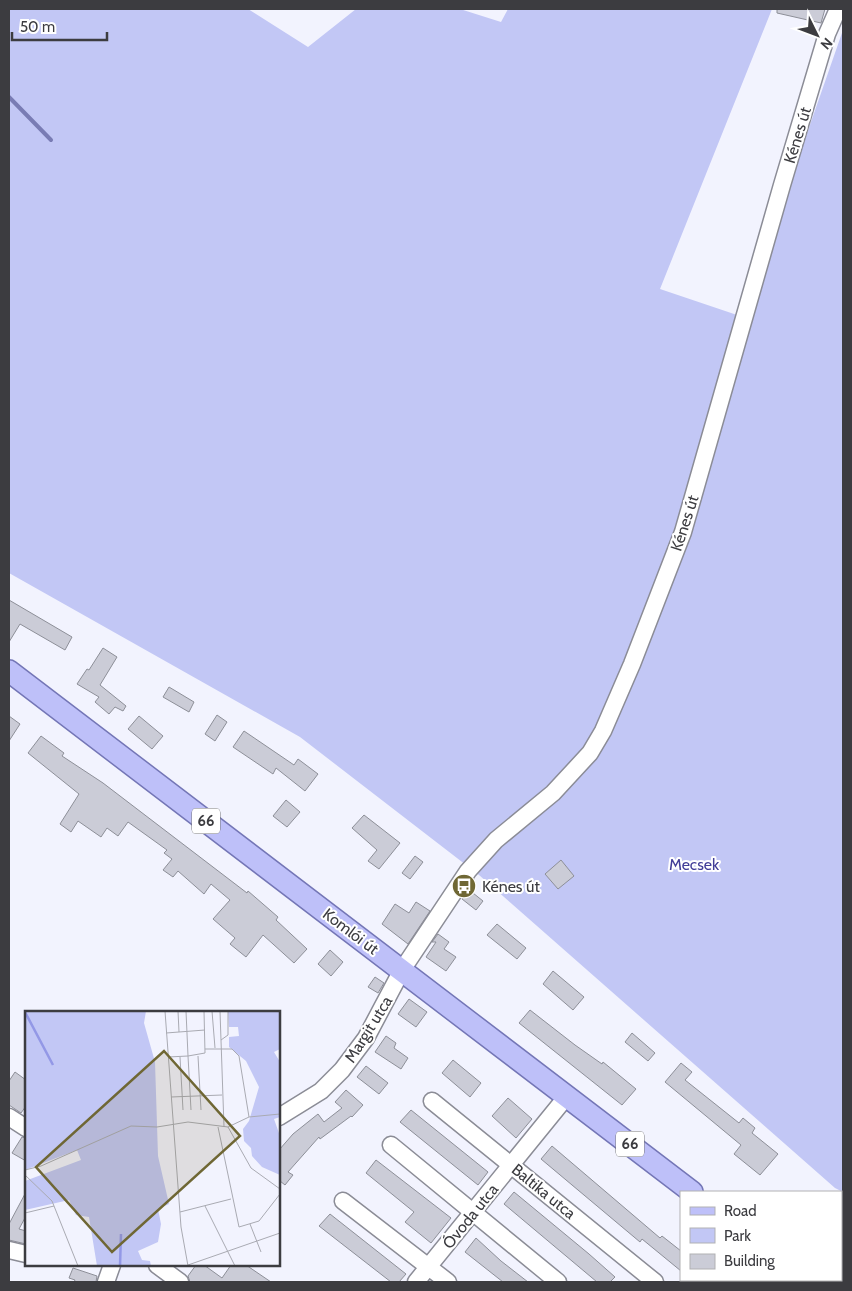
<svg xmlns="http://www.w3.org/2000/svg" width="852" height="1291" font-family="Cabin,sans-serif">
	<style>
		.green { fill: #c2c7f5 }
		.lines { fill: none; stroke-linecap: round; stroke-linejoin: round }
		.stream { stroke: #797cb4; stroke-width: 4 }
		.building { fill: #cbccd7; stroke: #8d8f98 }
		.minor-casing { stroke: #8b8c96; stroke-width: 19 }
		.major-casing { stroke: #7476b6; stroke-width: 24 }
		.minor { stroke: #fff; stroke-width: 16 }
		.major { stroke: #bec0f9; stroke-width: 21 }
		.labels { text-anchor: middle; stroke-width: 4; stroke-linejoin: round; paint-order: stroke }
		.shield { fill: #fff; stroke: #767679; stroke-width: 1 }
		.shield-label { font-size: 15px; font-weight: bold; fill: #3c3c40 }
		.street-label { font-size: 16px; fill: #3c3c40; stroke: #fff }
		.park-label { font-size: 16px; fill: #423e98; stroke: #fff }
		.poi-label { font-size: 16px; fill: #3c3c40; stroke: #fff; text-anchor: start }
		.inset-river { fill: none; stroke: #9398e6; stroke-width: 2.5 }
		.inset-road { fill: none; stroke: #a9aab2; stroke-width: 1 }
		.view { fill: #6f6734; fill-opacity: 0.15; stroke: #6f6734; stroke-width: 2.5 }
		.inset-edge { fill: none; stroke: #3c3c40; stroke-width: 2.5 }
	</style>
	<rect width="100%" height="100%" fill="#f2f3fe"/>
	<!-- green -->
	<path class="green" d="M9 9H248L308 47 356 9H460L501 22 508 9H772L660 289 743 317 843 30V1192L835 1188 479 875 300 737 9 573Z"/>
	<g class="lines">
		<!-- stream -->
		<path class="stream" d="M9 97 51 140"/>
	</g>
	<!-- building -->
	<g class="building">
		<path d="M777 9H825L821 23 777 13Z"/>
		<path d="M9 600 72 637 65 650 20 624 9 642Z"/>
		<path d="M103 648 117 657 100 685 126 706 123 711 115 707 109 714 95 702 99 697 77 684 87 669 89 670Z"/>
		<path d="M169 687 194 702 189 712 163 697Z"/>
		<path d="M217 715 227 722 215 741 205 734Z"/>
		<path d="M9 716 20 724 9 741Z"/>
		<path d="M139 716 163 736 152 749 128 729Z"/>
		<path d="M244 731 294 765 298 759 318 774 305 791 276 768 273 774 233 747Z"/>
		<path d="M41 736 64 753 62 756 103 783 247 893 248 891 278 917 276 920 307 949 294 963 263 935 246 957 230 944 235 938 213 919 230 900 211 884 204 894 178 871 173 877 163 870 172 859 164 853 167 850 128 822 118 836 107 828 101 837 78 821 71 832 60 824 79 794 28 753Z"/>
		<path d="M286 800 300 812 287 827 273 816Z"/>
		<path d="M364 815 400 843 379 869 368 861 377 850 352 828Z"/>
		<path d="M415 856 423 862 410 879 402 873Z"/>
		<path d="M561 860 574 876 558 889 545 874Z"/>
		<path d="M468 889 483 901 476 910 462 899Z"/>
		<path d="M416 902 430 911 408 944 382 924 395 904 409 913Z"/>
		<path d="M497 924 526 948 517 959 487 935Z"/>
		<path d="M438 934 449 942 444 949 456 957 446 971 426 957 436 942H432Z"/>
		<path d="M330 950 343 962 331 976 318 964Z"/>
		<path d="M553 971 584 997 573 1010 543 984Z"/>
		<path d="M375 977 384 983 378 993 368 987Z"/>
		<path d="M409 999 427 1012 416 1027 398 1014Z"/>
		<path d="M530 1010 575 1045 602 1064 603 1062 636 1089 622 1105 519 1023Z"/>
		<path d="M632 1033 655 1053 648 1061 625 1042Z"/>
		<path d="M386 1036 396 1043 394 1048 408 1058 401 1069 375 1052Z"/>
		<path d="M453 1060 481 1083 470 1097 442 1073Z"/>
		<path d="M681 1063 692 1072 685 1080 739 1123 743 1118 755 1128 752 1133 778 1154 760 1175 734 1154 741 1145 665 1082Z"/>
		<path d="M366 1066 388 1083 379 1094 357 1077Z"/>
		<path d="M15 1072 26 1080V1106L21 1113 9 1105V1081Z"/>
		<path d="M346 1090 363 1105 352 1117 351 1116 320 1139 319 1137 288 1172 293 1175 285 1185 280 1181 279 1183V1150L293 1134 318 1114 324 1122 342 1108 335 1102Z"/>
		<path d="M508 1098 532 1119 516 1138 492 1116Z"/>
		<path d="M411 1110 488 1172 478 1185 400 1122Z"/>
		<path d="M22 1137 26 1138V1161L12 1153Z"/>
		<path d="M552 1146 660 1238 662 1236 681 1251V1271L642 1239 640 1242 541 1159Z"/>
		<path d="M376 1160 451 1218 431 1243 405 1222 414 1212 366 1173Z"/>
		<path d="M26 1192V1216L19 1229 26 1231V1244L9 1240V1224Z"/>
		<path d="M514 1192 589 1254 615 1277 610 1282H597L504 1204Z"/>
		<path d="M330 1214 406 1274 399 1282H391L319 1226Z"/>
		<path d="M476 1238 501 1261 528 1282H503L465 1252Z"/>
		<path d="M196 1265H204L222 1278 231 1265H246L271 1282H190L188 1276Z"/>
		<path d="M73 1268 97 1276 96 1282H74L75 1280 69 1278Z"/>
	</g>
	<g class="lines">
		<!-- minor casing -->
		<g class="minor-casing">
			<g id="minor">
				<path d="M432 1101 655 1282"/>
				<path d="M9 1117 26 1128"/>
				<path d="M279 1117 321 1091 342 1070 366 1038 402 970 468 871 496 840 553 793 590 753 603 731 632 664 683 532 782 185 827 34 838 9"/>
				<path d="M391 1145 558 1282"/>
				<path d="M343 1201 448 1282"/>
				<path d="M9 1250 26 1254"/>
				<path d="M157 1265 180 1282"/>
				<path d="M106 1282 112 1265"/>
				<path d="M416 1282 567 1096"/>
			</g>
		</g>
		<!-- major casing -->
		<g class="major-casing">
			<g id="major">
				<path d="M9 671 692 1192"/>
				<path d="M806 1280 810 1282"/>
			</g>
		</g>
		<!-- minor -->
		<use href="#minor" class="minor"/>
		<!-- major -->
		<use href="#major" class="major"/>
	</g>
	<!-- icons -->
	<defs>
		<g id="bus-disc" transform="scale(1.25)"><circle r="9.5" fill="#6f6734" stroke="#fff"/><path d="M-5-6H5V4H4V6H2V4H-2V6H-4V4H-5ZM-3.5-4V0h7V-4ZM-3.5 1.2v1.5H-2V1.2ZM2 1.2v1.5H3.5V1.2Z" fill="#fff"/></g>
	</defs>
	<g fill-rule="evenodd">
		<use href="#bus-disc" x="464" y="886"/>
	</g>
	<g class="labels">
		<!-- shield labels -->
		<g class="shield">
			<rect x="192" y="808.5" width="28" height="25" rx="4"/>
			<rect x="616" y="1131.5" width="28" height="25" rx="4"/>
		</g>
		<g class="shield-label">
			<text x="206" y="826">66</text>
			<text x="630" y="1149">66</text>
		</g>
		<!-- street labels -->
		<g class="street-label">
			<text transform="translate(797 135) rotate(-73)" y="6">Kénes út</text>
			<text transform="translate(684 523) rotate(-72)" y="6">Kénes út</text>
			<text transform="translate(351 931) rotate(37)" y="6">Komlói út</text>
			<text transform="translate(368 1029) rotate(-58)" y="6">Margit utca</text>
			<text transform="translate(544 1191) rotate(39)" y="6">Baltika utca</text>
			<text transform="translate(470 1216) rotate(-51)" y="6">Óvoda utca</text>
		</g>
		<!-- park labels -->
		<g class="park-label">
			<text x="694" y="870">Mecsek</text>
		</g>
		<!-- poi labels -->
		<g class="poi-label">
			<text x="482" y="892">Kénes út</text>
		</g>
	</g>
	<!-- overview -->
	<g transform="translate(25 1011)">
		<rect width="255" height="255" fill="#f2f3fe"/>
		<path d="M0 0H121L119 12 130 51 133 145 144 193 133 198 136 213 133 231 113 240 117 249 125 250 126 255H72L64 206 51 204 44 189 0 199V170L56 149 52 139 0 159ZM203 0H255V38L249 41 255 51V106L249 108 255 125V164L237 156 227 145 226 137 219 130 218 118 224 110 234 76 221 50 204 36V26L214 25 213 16H204Z" fill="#c2c7f5"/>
		<path class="inset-river" d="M0 1 28 54M95 255 96 223"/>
		<path class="inset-road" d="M140 0 156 216 163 255M153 0 154 21M187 0 190 37M195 0 199 116M141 22 180 19M196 29 203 24V0M180 38H207L214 45 224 106M173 45 176 99M143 46 163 45 161 0M155 46 158 99M146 86 197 84M166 99 163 45 180 42 179 0M193 116 214 216 234 210 255 183M203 116 226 157 255 178M0 159 16 155 106 115 132 116 163 111 203 116 224 106 255 103M0 164 27 190 53 255M180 195 210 255M155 201 206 188M0 202 29 195M225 213 236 241M163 254 255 222"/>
		<path class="view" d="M139 40 215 125 87 241 11 156Z"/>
		<rect width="255" height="255" class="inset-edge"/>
	</g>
	<!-- border -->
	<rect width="852" height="1291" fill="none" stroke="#3c3c40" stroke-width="20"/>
	<!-- legend -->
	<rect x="680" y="1191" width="162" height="90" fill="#ffffff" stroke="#b1b1b3"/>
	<rect x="690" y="1207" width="25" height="8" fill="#bec0f9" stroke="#b1b1b3"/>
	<text x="724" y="1216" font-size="15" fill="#3c3c40">Road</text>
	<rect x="690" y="1228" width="25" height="15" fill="#c2c7f5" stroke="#b1b1b3"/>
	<text x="724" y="1241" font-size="15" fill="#3c3c40">Park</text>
	<rect x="690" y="1254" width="25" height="15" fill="#cbccd7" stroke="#b1b1b3"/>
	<text x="724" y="1266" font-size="15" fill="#3c3c40">Building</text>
	<!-- north arrow -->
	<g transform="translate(817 35) rotate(132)" stroke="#ffffff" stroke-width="4" paint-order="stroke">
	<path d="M0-4L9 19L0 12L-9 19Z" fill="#3c3c40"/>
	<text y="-8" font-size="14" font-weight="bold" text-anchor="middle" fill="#3c3c40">N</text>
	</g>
	<!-- scale -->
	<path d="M12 32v8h95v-8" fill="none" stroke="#3c3c40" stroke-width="2.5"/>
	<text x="20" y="32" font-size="15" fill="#3c3c40" stroke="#ffffff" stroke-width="4" paint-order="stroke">50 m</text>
</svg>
